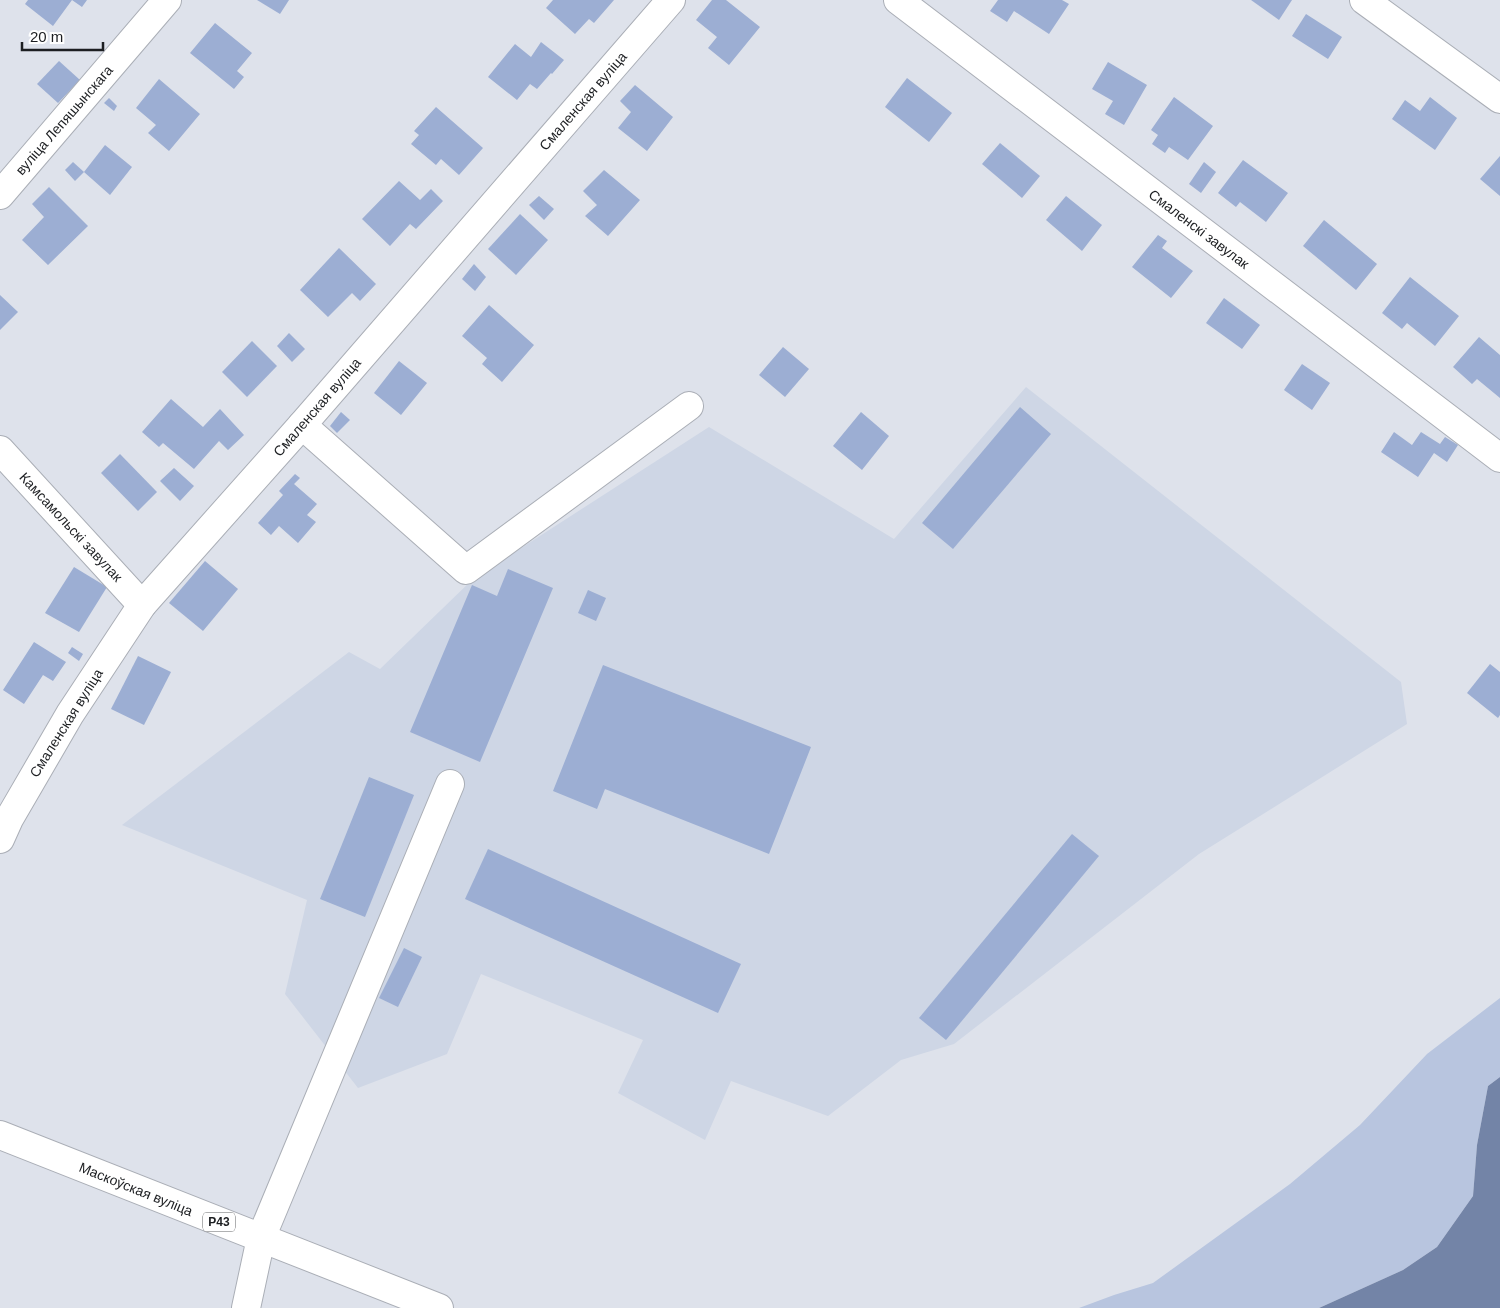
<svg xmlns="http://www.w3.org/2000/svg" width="1500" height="1308" font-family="Helvetica,sans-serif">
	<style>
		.built { fill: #ced6e5 }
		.green { fill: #b8c5df }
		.water { fill: #7384a7 }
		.building { fill: #9caed3 }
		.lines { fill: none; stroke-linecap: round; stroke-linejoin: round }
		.minor-casing { stroke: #aaaeb6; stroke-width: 30 }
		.major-casing { stroke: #aaaeb6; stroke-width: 30 }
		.minor { stroke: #fff; stroke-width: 28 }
		.major { stroke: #fff; stroke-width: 28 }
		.labels { text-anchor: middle; stroke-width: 4; stroke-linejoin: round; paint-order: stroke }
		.shield { fill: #fff; stroke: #606264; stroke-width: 1 }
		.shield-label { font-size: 12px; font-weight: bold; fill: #1c1e21 }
		.street-label { font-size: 14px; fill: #1c1e21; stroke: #fff }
	</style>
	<rect width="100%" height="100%" fill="#dee2eb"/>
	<!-- built -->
	<path class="built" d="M1026 387 1401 682 1407 724 1199 854 954 1044 901 1060 828 1116 731 1081 705 1140 618 1093 643 1040 481 974 447 1054 358 1088 285 994 307 900 122 825 349 652 380 669 473 579 709 427 894 539Z"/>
	<!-- green -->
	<path class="green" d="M1500 998V1077L1488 1086 1477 1145 1473 1196 1437 1247 1403 1270 1319 1308H1079L1114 1295 1153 1283 1290 1184 1360 1125 1427 1054Z"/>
	<!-- water -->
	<path class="water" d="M1500 1077V1308H1319L1403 1270 1437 1247 1473 1196 1477 1145 1488 1086Z"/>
	<!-- building -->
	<g class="building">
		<path d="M28 0H87L82 7 72 0 53 26 25 4Z"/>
		<path d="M257 0H289L280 14Z"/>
		<path d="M553 0H614L594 23 589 19 575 34 546 8Z"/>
		<path d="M712 0H726L760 27 729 65 708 48 717 37 696 20Z"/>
		<path d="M998 0H1062L1069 4 1049 34 1014 11 1007 22 990 11Z"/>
		<path d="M1251 0H1292L1279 20Z"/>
		<path d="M1306 14 1342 37 1328 59 1292 36Z"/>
		<path d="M215 23 252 53 237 71 244 77 234 89 190 53Z"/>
		<path d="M541 42 564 60 552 74 551 73 537 89 530 84 517 100 488 77 515 44 531 57Z"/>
		<path d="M59 61 80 80 58 103 37 84Z"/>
		<path d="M1108 62 1147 85 1124 125 1105 114 1113 101 1092 89Z"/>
		<path d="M907 78 952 113 929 142 885 107Z"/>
		<path d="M159 79 200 114 169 151 148 133 156 125 136 108Z"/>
		<path d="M635 85 673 117 647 151 618 128 631 112 620 101Z"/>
		<path d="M1174 97 1213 126 1188 160 1169 147 1165 153 1152 144 1158 135 1151 130Z"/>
		<path d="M1430 97 1457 118 1435 150 1392 119 1405 100 1420 111Z"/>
		<path d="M109 98 117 106 114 111 104 103Z"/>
		<path d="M436 107 483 148 459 175 441 159 436 165 411 144 419 135 414 131Z"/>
		<path d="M1000 143 1040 176 1022 198 982 164Z"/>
		<path d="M105 145 132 167 110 195 84 172Z"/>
		<path d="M1500 156V196L1480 179Z"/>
		<path d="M1243 160 1288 193 1266 222 1240 202 1236 207 1218 193Z"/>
		<path d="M73 162 84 172 75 181 65 170Z"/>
		<path d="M1204 162 1216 172 1201 193 1189 184Z"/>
		<path d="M604 170 640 200 608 236 585 216 597 205 583 191Z"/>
		<path d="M399 181 420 200 431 189 443 201 416 229 410 224 390 246 362 219Z"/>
		<path d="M49 187 88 226 48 265 22 240 44 217 32 204Z"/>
		<path d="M539 196 554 209 544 220 529 205Z"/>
		<path d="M1066 196 1102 225 1082 251 1046 220Z"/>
		<path d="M520 214 548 240 516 275 488 249Z"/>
		<path d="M1324 220 1377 264 1356 290 1303 246Z"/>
		<path d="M1158 235 1167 241 1162 248 1193 271 1171 298 1132 267Z"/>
		<path d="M339 248 376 284 360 301 352 293 328 317 300 290Z"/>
		<path d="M474 264 486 277 475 291 462 279Z"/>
		<path d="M1410 277 1459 316 1435 346 1407 323 1402 329 1382 313Z"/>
		<path d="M0 295 18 312 0 330Z"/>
		<path d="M1224 298 1260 325 1242 349 1206 323Z"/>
		<path d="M489 305 534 345 502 382 482 364 487 358 462 336Z"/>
		<path d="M289 333 305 349 292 362 277 346Z"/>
		<path d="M1479 337 1500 355V398L1477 379 1472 384 1453 367Z"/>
		<path d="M252 341 277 366 247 397 222 372Z"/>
		<path d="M783 347 809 369 785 397 759 375Z"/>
		<path d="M399 361 427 383 401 415 374 393Z"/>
		<path d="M1302 364 1330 383 1312 410 1284 390Z"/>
		<path d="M171 399 203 427 220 409 244 435 228 450 219 441 194 469 163 443 159 447 142 432Z"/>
		<path d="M1020 407 1051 434 953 549 922 523Z"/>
		<path d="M341 412 350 420 337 433 330 426Z"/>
		<path d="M861 412 889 436 862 470 833 446Z"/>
		<path d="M1394 432 1412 445 1421 432 1440 444 1445 437 1458 445 1447 462 1434 453 1418 477 1381 452Z"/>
		<path d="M120 454 157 492 138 511 101 473Z"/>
		<path d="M174 468 194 486 180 501 160 481Z"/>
		<path d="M295 474 300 478 294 484 317 504 307 515 316 522 298 543 279 526 271 535 258 523 283 495 279 491Z"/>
		<path d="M205 561 238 589 203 631 169 603Z"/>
		<path d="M74 567 107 587 79 632 45 613Z"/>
		<path d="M508 569 553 588 480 762 410 732 472 585 497 596Z"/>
		<path d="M588 590 606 598 596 621 578 613Z"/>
		<path d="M34 642 66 662 53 681 43 675 24 704 3 690Z"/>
		<path d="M72 647 83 654 79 661 68 653Z"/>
		<path d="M138 656 171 672 144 725 111 709Z"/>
		<path d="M1490 664 1500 672V715L1498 718 1467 693Z"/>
		<path d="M603 665 811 747 769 854 605 789 597 809 553 791Z"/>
		<path d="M369 777 414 795 365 917 320 899Z"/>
		<path d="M1072 834 1099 856 946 1040 919 1018Z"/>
		<path d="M488 849 741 964 718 1013 465 899Z"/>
		<path d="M404 948 422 957 398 1007 379 998Z"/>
	</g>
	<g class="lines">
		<!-- minor casing -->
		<g class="minor-casing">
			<g id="minor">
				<path d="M898 0 1500 458"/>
				<path d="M1364 0 1500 99"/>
				<path d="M0 195 167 0"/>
				<path d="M302 425 466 570 689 406"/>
				<path d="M0 450 142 605"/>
				<path d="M0 839 9 819 70 714 142 605 302 425 671 0"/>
				<path d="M246 1308 261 1238 450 784"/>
			</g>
		</g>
		<!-- major casing -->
		<g class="major-casing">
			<path id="major" d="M0 1135 439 1308"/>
		</g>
		<!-- minor -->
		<use href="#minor" class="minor"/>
		<!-- major -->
		<use href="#major" class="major"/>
	</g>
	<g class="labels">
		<!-- shield labels -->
		<rect class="shield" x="203" y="1212.5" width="32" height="19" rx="4"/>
		<g class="shield-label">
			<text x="219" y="1226">Р43</text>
		</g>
		<!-- street labels -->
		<g class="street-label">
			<text transform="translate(583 101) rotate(-49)" y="5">Смаленская вуліца</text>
			<text transform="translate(64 120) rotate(-49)" y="5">вуліца Лепяшынскага</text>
			<text transform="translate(1199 229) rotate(37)" y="5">Смаленскі завулак</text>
			<text transform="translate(317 407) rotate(-49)" y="5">Смаленская вуліца</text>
			<text transform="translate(71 527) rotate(47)" y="5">Камсамольскі завулак</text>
			<text transform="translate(66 723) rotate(-58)" y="5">Смаленская вуліца</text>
			<text transform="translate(136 1189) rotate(22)" y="5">Маскоўская вуліца</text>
		</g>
	</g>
	<!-- scale -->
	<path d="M22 42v8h81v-8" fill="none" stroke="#1c1e21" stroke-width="2.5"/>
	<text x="30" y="42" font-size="15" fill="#1c1e21" stroke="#ffffff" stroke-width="4" paint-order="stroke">20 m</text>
</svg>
